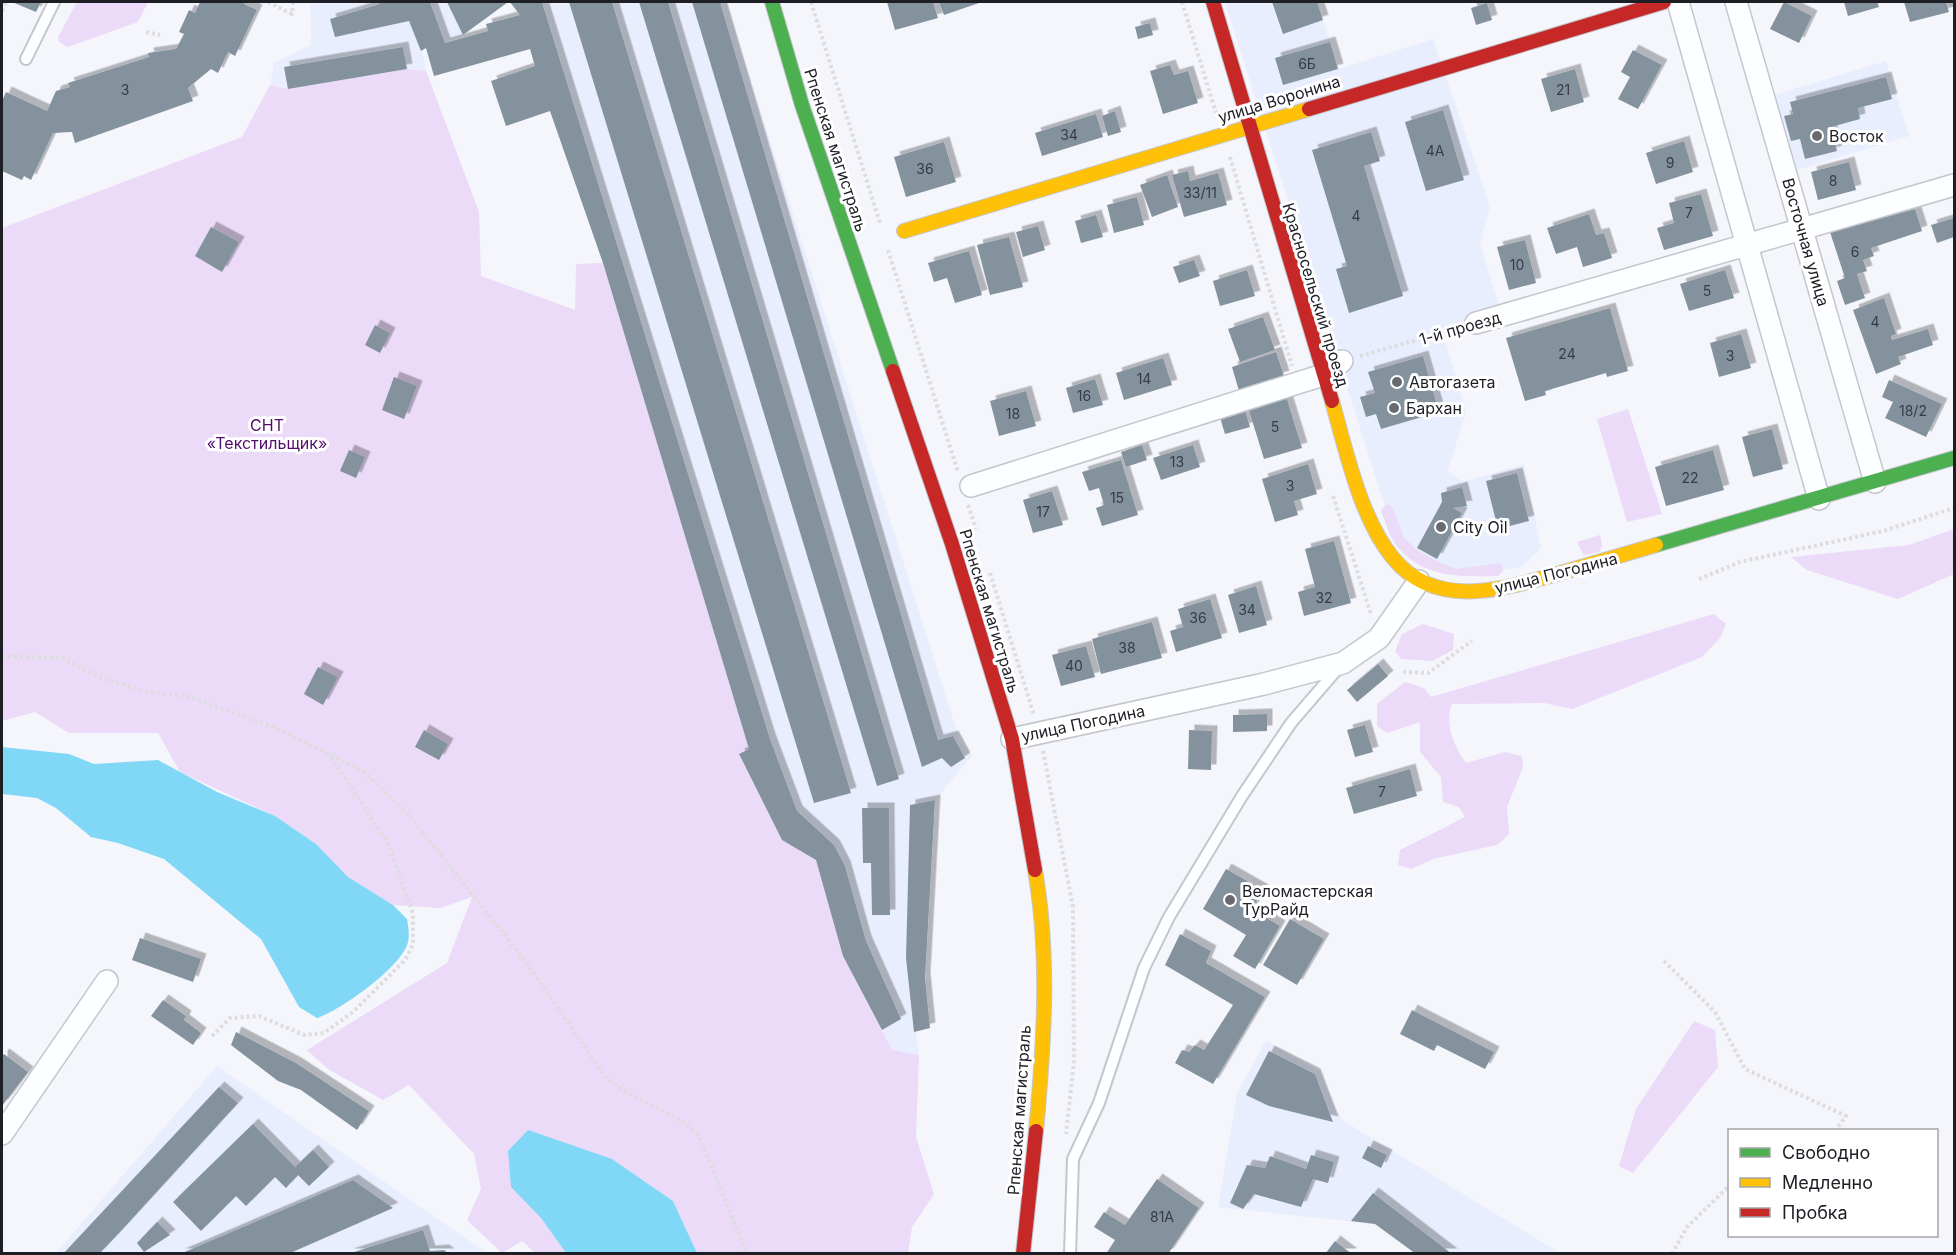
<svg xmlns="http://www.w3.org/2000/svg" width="1956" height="1255" font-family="Inter,sans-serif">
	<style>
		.built { fill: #e8eefd }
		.green { fill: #ebdaf8 }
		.water { fill: #81d8f6 }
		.building { fill: #84929e; filter: url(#shadow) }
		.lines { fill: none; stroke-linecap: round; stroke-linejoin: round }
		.lane-casing { stroke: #c4c6cc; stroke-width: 14 }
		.street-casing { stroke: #c4c6cc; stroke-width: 24 }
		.fast-casing { stroke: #c4c6cc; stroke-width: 16 }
		.slow-casing { stroke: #c4c6cc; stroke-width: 16 }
		.jam-casing { stroke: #c4c6cc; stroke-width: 16 }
		.path { stroke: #dddddf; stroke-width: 4; stroke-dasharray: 3 3; stroke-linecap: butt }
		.lane { stroke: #fdfeff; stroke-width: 10 }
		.street { stroke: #fdfeff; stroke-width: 21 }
		.fast { stroke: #4caf50; stroke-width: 14 }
		.slow { stroke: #ffc107; stroke-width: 14 }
		.jam { stroke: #c62828; stroke-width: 14 }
		.poi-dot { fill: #686a70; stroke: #fff; stroke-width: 2 }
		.labels { text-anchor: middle; stroke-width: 6; stroke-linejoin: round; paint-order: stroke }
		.number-label { font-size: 14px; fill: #373c43 }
		.street-label { font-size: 16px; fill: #1d1f25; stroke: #fff }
		.poi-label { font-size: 16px; fill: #1d1f25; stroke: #fff; text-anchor: start }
		.park-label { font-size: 16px; fill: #530e6c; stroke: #fff }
	</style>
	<defs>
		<filter id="shadow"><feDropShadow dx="5.5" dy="-5.5" stdDeviation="0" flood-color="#0004"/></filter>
	</defs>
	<rect width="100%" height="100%" fill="#f4f6fc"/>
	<!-- built -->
	<g class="built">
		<path d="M310 2H508L463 35 422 50 426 71 407 69 288 89 270 85 274 63 311 45Z"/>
		<path d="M510 2H726L960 741 972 756 935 800 910 805 906 958 919 1055 892 1050 843 956 816 860 782 840 739 754 749 749 603 263 535 66 520 15Z"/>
		<path d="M1225 2H1317L1339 69 1433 39 1490 206 1480 244 1505 325 1445 340 1466 411 1448 471 1463 482 1524 464 1541 548 1522 567 1456 575 1399 542 1383 501Z"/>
		<path d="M1886 61 1909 136 1794 171 1771 96Z"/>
		<path d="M1266 1040 1320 1072 1342 1120 1560 1253H1416L1375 1224 1218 1207 1237 1094Z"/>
		<path d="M217 1066 487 1253 55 1254Z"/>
	</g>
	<!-- green -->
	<g class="green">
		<path d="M77 2H148L138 22 68 47 59 42 58 37Z"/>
		<path d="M407 69 426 71 479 212 481 276 575 310 576 264 603 263 749 749 739 755 782 840 816 860 843 956 892 1050 919 1055 916 1137 934 1194 912 1227 908 1253H697L673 1201 612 1159 511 1187 541 1218 565 1252 535 1253 522 1241 502 1253 467 1220 481 1189 474 1154 409 1085 383 1100 328 1069 307 1050 447 963 472 897 440 908 393 905 348 877 316 844 275 816 180 772 158 733H69L35 712 2 721V228L242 137 270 85 288 89Z"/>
		<path d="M1628 409 1662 514 1627 522 1597 419Z"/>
		<path d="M1387 504 1392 506 1404 538 1417 550 1438 562 1456 569 1501 563 1503 571 1498 576C1460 577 1422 578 1396 545 1389 536 1385 521 1381 510Z"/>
		<path d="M1954 529V574L1898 599 1807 570 1791 557 1909 545Z"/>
		<path d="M1600 535 1602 544 1600 552 1584 555 1577 542Z"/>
		<path d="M1714 614 1726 624 1720 638 1702 657 1572 709 1544 703 1452 704C1444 723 1454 747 1466 763L1505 752 1522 756 1523 767 1507 807 1509 834 1497 845 1433 859 1411 869 1398 865 1400 850 1465 817 1459 807 1443 802 1441 777 1420 752V722L1387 733 1377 726V704L1405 682 1424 688 1431 697Z"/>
		<path d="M1423 624 1454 634 1453 650 1432 661 1401 659 1395 651 1402 634Z"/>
		<path d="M1694 1021 1715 1030 1718 1067 1633 1173 1619 1166 1636 1109Z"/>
	</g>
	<!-- water -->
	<g class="water">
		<path d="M2 747 69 754 94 764 158 760 217 792 275 816 316 844 348 877 393 905 407 919C408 926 410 935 408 942 403 966 340 1011 317 1018L299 1007 261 939 164 859 118 843 91 837 56 808 37 798 2 794Z"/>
		<path d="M528 1130 612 1159 673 1201 697 1253H566L541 1218 511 1187 508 1151Z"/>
	</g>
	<!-- building -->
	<g class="building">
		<path d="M12 2H41L36 12Z"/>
		<path d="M200 2H245L244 4 257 10 235 56 228 52 218 73 211 69 188 88 193 101 75 143 72 132 53 133 31 180 24 176 22 180 2 171V101L6 92 47 111 56 91 70 87 68 83 149 57 148 53 176 49 184 34 179 32 189 10 195 13Z"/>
		<path d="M380 2H430L445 43 488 31 486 24 520 15 510 2H542L770 739 797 811 834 845 845 866 866 941 901 1019 882 1030 843 956 816 860 782 840 739 754 749 749 603 263 550 111 506 126 491 81 535 66 530 49 434 76 426 48 421 51 409 21 335 37 330 19 380 4Z"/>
		<path d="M447 2H508L463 35Z"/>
		<path d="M569 2H612L851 793 814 803Z"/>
		<path d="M639 2H668L899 779 877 786Z"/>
		<path d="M692 2H720L938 740 953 736 965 758 951 767 942 758 922 767Z"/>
		<path d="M887 2H933L938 18 895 30Z"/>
		<path d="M939 2H982L944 15Z"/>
		<path d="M1272 2H1317L1323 20 1283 34Z"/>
		<path d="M1784 2 1812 16 1799 43 1770 29Z"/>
		<path d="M1844 2H1877L1879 7 1848 16Z"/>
		<path d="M1904 2H1946L1949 12 1910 22Z"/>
		<path d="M1487 3 1492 20 1476 25 1471 8Z"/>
		<path d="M1150 23 1153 35 1138 39 1135 27Z"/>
		<path d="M1330 42 1338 69 1283 85 1275 58Z"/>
		<path d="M403 47 407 69 288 89 284 67Z"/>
		<path d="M1633 50 1662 65 1638 109 1618 99 1630 77 1621 72Z"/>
		<path d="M1170 65 1174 75 1188 71 1198 103 1163 114 1150 71Z"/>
		<path d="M1575 69 1584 102 1551 112 1541 79Z"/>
		<path d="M1886 77 1892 99 1858 108 1860 119 1831 127 1837 151 1805 159 1800 139 1791 141 1784 116 1793 114 1790 102Z"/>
		<path d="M1443 110 1464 180 1426 191 1405 122Z"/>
		<path d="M1115 111 1121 132 1108 136 1102 116Z"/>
		<path d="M1096 114 1103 137 1042 156 1035 133Z"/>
		<path d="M1371 132 1380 161 1364 166 1403 296 1349 313 1336 269 1347 266 1312 150Z"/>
		<path d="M1684 141 1693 172 1656 184 1646 153Z"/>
		<path d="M944 142 956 182 906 197 894 157Z"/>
		<path d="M1849 162 1856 190 1818 200 1811 172Z"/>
		<path d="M1188 171 1190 181 1218 173 1227 205 1184 217 1172 175Z"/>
		<path d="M1167 175 1178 207 1152 217 1140 185Z"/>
		<path d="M1701 194 1713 236 1664 250 1657 228 1674 223 1669 203Z"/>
		<path d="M1137 197 1144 225 1114 233 1107 205Z"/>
		<path d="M1915 209 1922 231 1871 248 1874 256 1863 260 1867 271 1857 274 1865 298 1845 305 1837 281 1845 278 1830 232Z"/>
		<path d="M1589 214 1596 235 1604 233 1612 258 1583 267 1577 247 1556 254 1547 228Z"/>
		<path d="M1096 215 1103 237 1081 243 1075 221Z"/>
		<path d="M1954 218V237L1937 243 1931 225Z"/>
		<path d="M1038 226 1045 250 1023 257 1016 232Z"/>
		<path d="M211 227 239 242 222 272 195 256Z"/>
		<path d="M1009 237 1023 287 990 295 977 245Z"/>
		<path d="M1525 240 1536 283 1509 290 1497 247Z"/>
		<path d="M969 251 982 295 955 303 947 278 934 282 928 263Z"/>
		<path d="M1194 260 1200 276 1179 283 1173 267Z"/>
		<path d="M1247 270 1255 296 1220 306 1213 281Z"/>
		<path d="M1725 270 1734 298 1689 311 1680 284Z"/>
		<path d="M1884 298 1896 334 1891 336 1892 340 1928 329 1933 345 1898 357 1901 364 1876 374 1853 310Z"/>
		<path d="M1610 308 1628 371 1607 377 1606 373 1545 391 1546 395 1525 401 1506 338Z"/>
		<path d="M1263 317 1275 350 1240 362 1228 329Z"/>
		<path d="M375 325 390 333 380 353 365 345Z"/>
		<path d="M1741 334 1751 368 1719 377 1710 343Z"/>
		<path d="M1276 352 1284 376 1239 391 1232 367Z"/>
		<path d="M1423 356 1439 412 1381 429 1376 414 1366 417 1360 397 1375 393 1368 372Z"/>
		<path d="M1163 358 1172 385 1124 400 1116 373Z"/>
		<path d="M394 377 417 386 404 419 382 410Z"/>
		<path d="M1095 379 1103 405 1073 413 1066 388Z"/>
		<path d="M1889 380 1942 404 1926 437 1885 418 1893 402 1882 397Z"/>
		<path d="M1026 391 1036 426 999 436 990 401Z"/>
		<path d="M1286 396 1302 448 1264 459 1248 407Z"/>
		<path d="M1244 407 1250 427 1225 434 1219 414Z"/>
		<path d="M1772 429 1783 469 1753 477 1742 437Z"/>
		<path d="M1142 445 1147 460 1126 467 1121 452Z"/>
		<path d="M1193 445 1200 467 1161 480 1153 458Z"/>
		<path d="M349 450 365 457 356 478 340 471Z"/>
		<path d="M1713 450 1724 490 1666 506 1655 467Z"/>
		<path d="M1121 460 1138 515 1102 526 1096 508 1104 505 1099 488 1089 491 1082 472Z"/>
		<path d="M1308 464 1317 494 1294 501 1298 515 1275 522 1262 479Z"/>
		<path d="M1517 473 1529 521 1498 529 1486 481Z"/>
		<path d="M1462 487 1467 506 1453 508 1462 513 1437 559 1417 548 1442 502 1441 493Z"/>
		<path d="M1052 491 1063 525 1033 533 1023 500Z"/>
		<path d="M1334 541 1351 603 1304 616 1298 592 1315 587 1305 549Z"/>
		<path d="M1256 586 1267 625 1239 633 1228 595Z"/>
		<path d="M1210 599 1222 638 1176 652 1170 631 1183 627 1178 609Z"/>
		<path d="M1152 622 1162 658 1101 674 1092 639Z"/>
		<path d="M1086 646 1095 677 1061 686 1052 655Z"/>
		<path d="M1378 664 1388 676 1357 702 1347 690Z"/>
		<path d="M318 667 338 677 323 705 304 694Z"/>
		<path d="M1267 714V731L1233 732V715Z"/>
		<path d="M1365 725 1373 752 1355 757 1347 730Z"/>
		<path d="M424 730 448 744 439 760 415 747Z"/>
		<path d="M1189 730 1212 731 1211 770 1188 769Z"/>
		<path d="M1410 769 1417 796 1354 814 1346 788Z"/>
		<path d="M935 800 925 978 930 1028 914 1032 906 958 910 805Z"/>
		<path d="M862 808H889L890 915H872L871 863H863Z"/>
		<path d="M1226 869 1263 890 1252 909 1280 926 1255 969 1233 956 1246 935 1203 909Z"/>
		<path d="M1290 919 1324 939 1297 985 1263 965Z"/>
		<path d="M1180 934 1211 951 1206 963 1265 997 1213 1084 1175 1063 1182 1050 1189 1052 1195 1045 1204 1050 1233 1005 1165 965Z"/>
		<path d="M140 938 201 959 193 982 132 960Z"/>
		<path d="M163 1000 186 1016 184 1020 201 1033 193 1045 151 1016Z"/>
		<path d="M1412 1010 1494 1052 1485 1069 1437 1045 1434 1051 1400 1034Z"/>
		<path d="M236 1032 296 1063 369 1111 357 1130 301 1090 278 1081 231 1045Z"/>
		<path d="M1269 1051 1315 1074 1333 1122 1269 1106 1246 1095Z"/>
		<path d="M4 1054 28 1072 2 1106V1056Z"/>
		<path d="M219 1087 238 1103 119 1233 99 1254H63Z"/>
		<path d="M253 1124 295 1167 313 1150 329 1167 309 1186 298 1175 286 1188 275 1177 246 1206 236 1196 201 1231 173 1202Z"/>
		<path d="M1368 1146 1387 1155 1381 1168 1362 1158Z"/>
		<path d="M1311 1155 1334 1162 1328 1183 1313 1179 1301 1207 1254 1194 1243 1209 1230 1203 1247 1165 1265 1168 1270 1156 1306 1169Z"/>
		<path d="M1157 1179 1199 1208 1168 1254H1106L1115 1240 1094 1227 1104 1212 1125 1225Z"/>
		<path d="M353 1180 393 1208 288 1254H180Z"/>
		<path d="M1373 1193 1452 1254H1416L1375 1224 1351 1221Z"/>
		<path d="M157 1222 170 1235 144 1252 137 1243Z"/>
		<path d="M423 1230 430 1251 444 1250 449 1254H348Z"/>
		<path d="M1335 1241 1352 1254H1325Z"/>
	</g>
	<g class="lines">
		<!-- lane casing -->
		<g class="lane-casing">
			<g id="lane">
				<path d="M26 59 54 2"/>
				<path d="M1070 1254 1073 1159 1099 1103 1144 968 1169 917 1242 796 1291 723 1340 666"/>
			</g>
		</g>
		<!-- street casing -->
		<g class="street-casing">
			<g id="street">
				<path d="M1678 2 1819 499"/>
				<path d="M1736 2 1875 482"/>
				<path d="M1476 323 1954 185"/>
				<path d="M971 486 1323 375 1342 361"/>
				<path d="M1012 739 1264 684 1343 663 1379 638 1419 581"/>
				<path d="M2 1134 107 981"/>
			</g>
		</g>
		<!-- fast casing -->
		<g class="fast-casing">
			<g id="fast">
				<path d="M772 2 802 105 893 371"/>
				<path d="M1656 545 1954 458"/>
			</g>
		</g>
		<!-- slow casing -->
		<g class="slow-casing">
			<g id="slow">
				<path d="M904 231 1309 109"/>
				<path d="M1332 401C1346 450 1360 518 1393 558 1437 612 1507 588 1564 572 1594 563 1625 554 1656 545"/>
				<path d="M1035 870C1050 956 1044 1045 1036 1131"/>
			</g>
		</g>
		<!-- jam casing -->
		<g class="jam-casing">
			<g id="jam">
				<path d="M1213 2 1332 401"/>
				<path d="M1309 109 1664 2"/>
				<path d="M893 371 952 544 1012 739 1035 870"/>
				<path d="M1023 1254 1036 1131"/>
			</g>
		</g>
		<!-- path -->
		<g class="path">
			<path d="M268 2 292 14 293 2"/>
			<path d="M811 2 880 223"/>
			<path d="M1182 2 1216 113"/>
			<path d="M2 11 6 2"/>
			<path d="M146 32 160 35"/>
			<path d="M1230 157 1292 366"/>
			<path d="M888 250 958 472"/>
			<path d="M1360 356 1457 329"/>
			<path d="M1333 496 1371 614"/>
			<path d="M968 505 976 529"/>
			<path d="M990 573 1034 715"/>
			<path d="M1699 579 1740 562 1883 531 1954 508"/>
			<path d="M2 656 63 658 97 676 146 692 187 696 273 727 362 770 408 814 526 962 603 1074 621 1089 683 1122 699 1136 747 1254"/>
			<path d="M1403 672 1428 673 1472 641"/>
			<path d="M1043 751 1073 907 1074 1061 1066 1134"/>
			<path d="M1664 961 1715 1012 1745 1069 1846 1116 1836 1130"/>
			<path d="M212 1036 230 1018 259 1016 304 1035 324 1033 354 1011 405 960 413 945V914L388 843 329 754"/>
			<path d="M1672 1254 1687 1227 1730 1185"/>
		</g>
		<!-- lane -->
		<use href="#lane" class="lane"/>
		<!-- street -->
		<use href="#street" class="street"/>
		<!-- fast -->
		<use href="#fast" class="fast"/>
		<!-- slow -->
		<use href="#slow" class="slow"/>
		<!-- jam -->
		<use href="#jam" class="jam"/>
	</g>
	<!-- markers -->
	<g class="poi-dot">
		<circle cx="1817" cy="136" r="6"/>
		<circle cx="1397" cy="382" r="6"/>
		<circle cx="1394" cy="408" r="6"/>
		<circle cx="1441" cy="527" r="6"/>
		<circle cx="1230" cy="900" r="6"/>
	</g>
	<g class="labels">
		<!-- number labels -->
		<g class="number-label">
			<text x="1307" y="69">6Б</text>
			<text x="125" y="95">3</text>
			<text x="1563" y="95">21</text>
			<text x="1069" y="140">34</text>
			<text x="1435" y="156">4А</text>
			<text x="1670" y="168">9</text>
			<text x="925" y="174">36</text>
			<text x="1833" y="186">8</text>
			<text x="1200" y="198">33/11</text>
			<text x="1689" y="218">7</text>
			<text x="1356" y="221">4</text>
			<text x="1855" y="257">6</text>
			<text x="1517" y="270">10</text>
			<text x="1707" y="296">5</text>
			<text x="1875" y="327">4</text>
			<text x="1567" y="359">24</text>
			<text x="1730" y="361">3</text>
			<text x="1144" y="384">14</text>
			<text x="1084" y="401">16</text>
			<text x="1913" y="416">18/2</text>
			<text x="1013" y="419">18</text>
			<text x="1275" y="432">5</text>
			<text x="1177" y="467">13</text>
			<text x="1690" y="483">22</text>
			<text x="1290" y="491">3</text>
			<text x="1117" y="503">15</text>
			<text x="1043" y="517">17</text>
			<text x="1324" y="603">32</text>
			<text x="1247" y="615">34</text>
			<text x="1198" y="623">36</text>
			<text x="1127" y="653">38</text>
			<text x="1074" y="671">40</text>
			<text x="1382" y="797">7</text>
			<text x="1162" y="1222">81А</text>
		</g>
		<!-- street labels -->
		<g class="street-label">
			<text transform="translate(1279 99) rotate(-17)" y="6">улица Воронина</text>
			<text transform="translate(836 150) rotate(72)" y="6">Рпенская магистраль</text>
			<text transform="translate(1806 242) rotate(74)" y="6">Восточная улица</text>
			<text transform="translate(1316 295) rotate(73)" y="6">Красносельский проезд</text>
			<text transform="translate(1460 328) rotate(-16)" y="6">1-й проезд</text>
			<text transform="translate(1556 573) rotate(-14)" y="6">улица Погодина</text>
			<text transform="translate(990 611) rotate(73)" y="6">Рпенская магистраль</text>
			<text transform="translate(1083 723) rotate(-12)" y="6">улица Погодина</text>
			<text transform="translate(1019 1110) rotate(-86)" y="6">Рпенская магистраль</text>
		</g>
		<!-- poi labels -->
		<g class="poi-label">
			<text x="1829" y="142">Восток</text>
			<text x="1409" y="388">Автогазета</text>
			<text x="1406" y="414">Бархан</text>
			<text x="1453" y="533">City Oil</text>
			<text x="1242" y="897">Веломастерская<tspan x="1242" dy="18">ТурРайд</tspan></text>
		</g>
		<!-- park labels -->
		<g class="park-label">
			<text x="267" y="431">СНТ<tspan x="267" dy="18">«Текстильщик»</tspan></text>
		</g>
	</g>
	<!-- border -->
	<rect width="1956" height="1255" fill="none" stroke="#1d1f25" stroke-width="6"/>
	<!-- legend -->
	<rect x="1728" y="1129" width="210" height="108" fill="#ffffff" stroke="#a5a5a8" stroke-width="1.5"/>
	<rect x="1740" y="1148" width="30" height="9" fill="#4caf50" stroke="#a5a5a8" stroke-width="1.5"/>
	<text x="1782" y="1159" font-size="18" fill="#1d1f25">Свободно</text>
	<rect x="1740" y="1178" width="30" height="9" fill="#ffc107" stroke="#a5a5a8" stroke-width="1.5"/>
	<text x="1782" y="1189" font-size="18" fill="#1d1f25">Медленно</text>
	<rect x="1740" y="1208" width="30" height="9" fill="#c62828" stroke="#a5a5a8" stroke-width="1.5"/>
	<text x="1782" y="1219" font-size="18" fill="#1d1f25">Пробка</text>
</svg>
